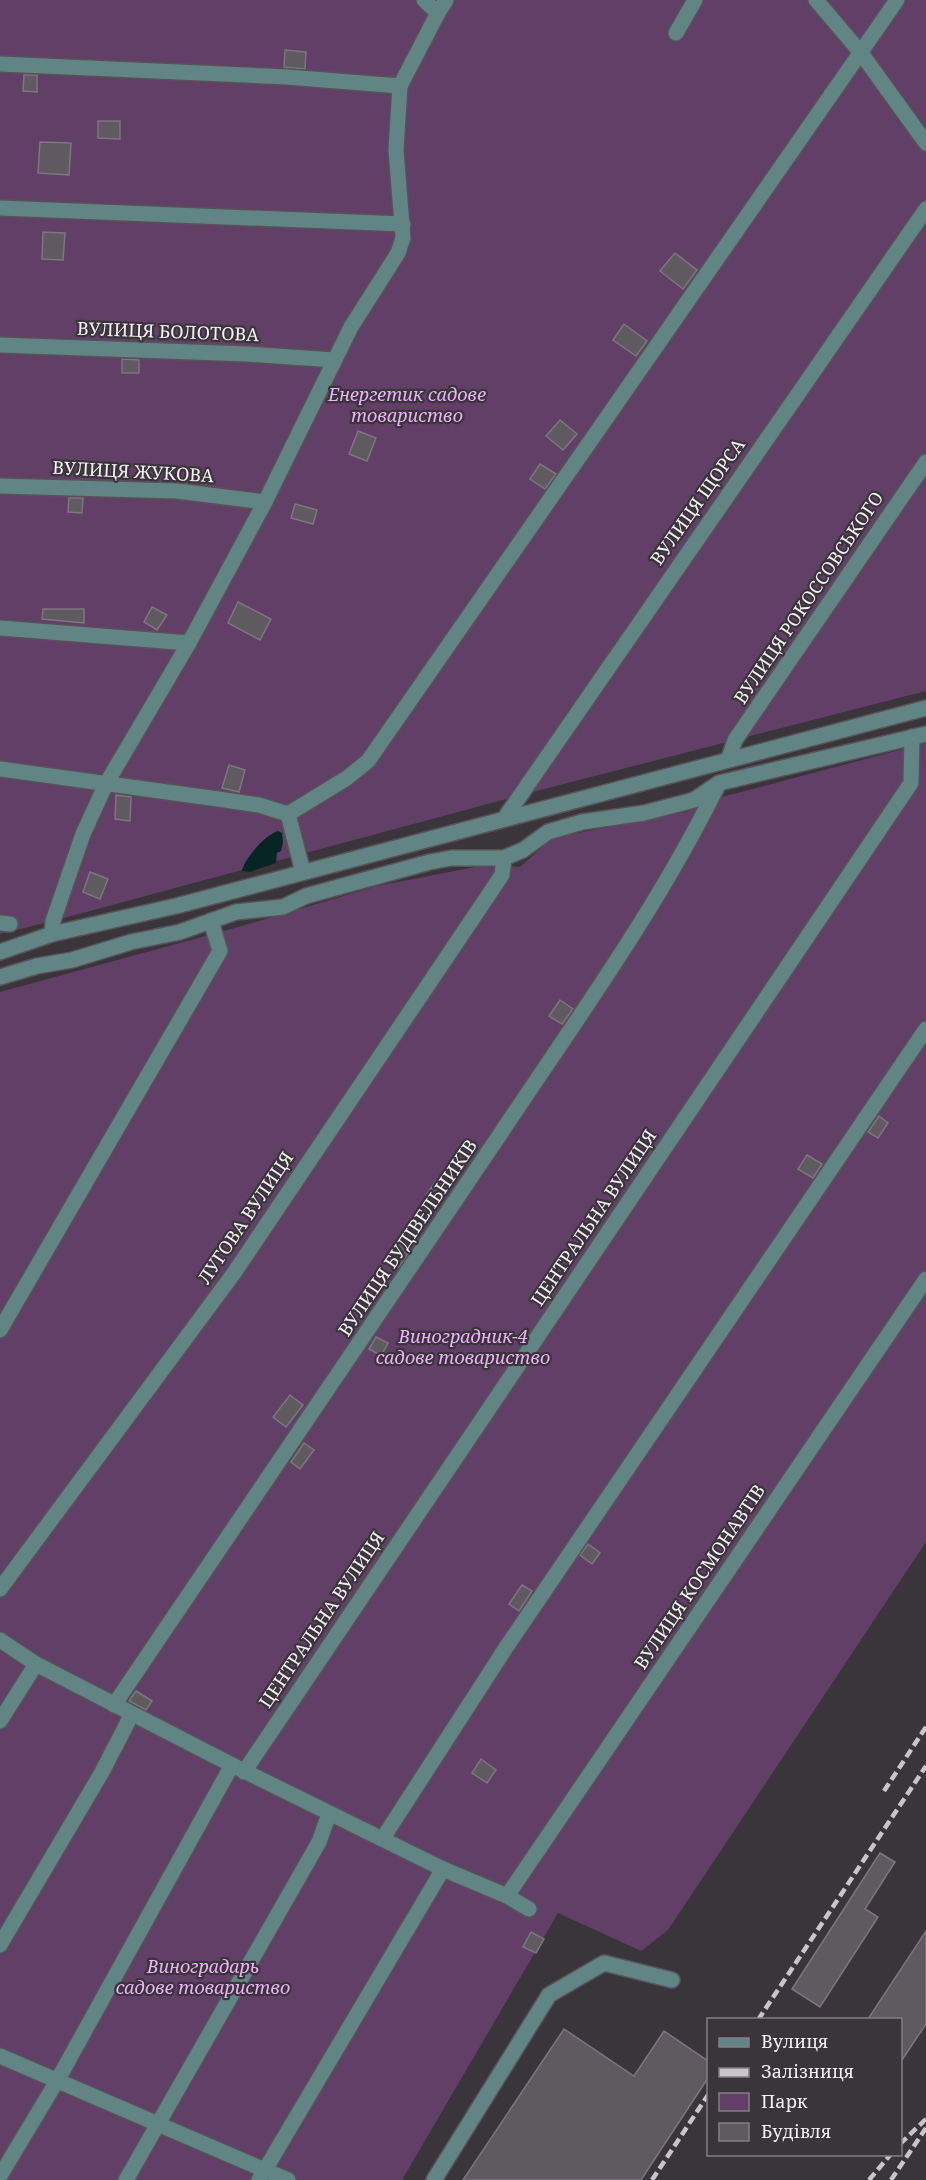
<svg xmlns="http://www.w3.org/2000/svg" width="926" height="2180" font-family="'Noto Serif',serif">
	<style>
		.green { fill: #613f67 }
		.water { fill: #082525 }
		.building { fill: #5f5960; stroke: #7d767f; stroke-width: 1.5 }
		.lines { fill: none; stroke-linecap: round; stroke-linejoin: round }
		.minor-casing { stroke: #585258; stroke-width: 18 }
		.minor { stroke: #618484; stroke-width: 15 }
		.rail { stroke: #cac5ca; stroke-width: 4.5; stroke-dasharray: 9 4.5; stroke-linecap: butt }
		.labels { text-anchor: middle; stroke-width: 4.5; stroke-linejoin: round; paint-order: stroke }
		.street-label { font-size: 18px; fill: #f3eff3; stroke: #3a343b }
		.park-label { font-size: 18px; font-style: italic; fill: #edb1f8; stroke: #3a343b }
	</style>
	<rect width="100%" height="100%" fill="#3a343b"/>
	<!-- green -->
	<g class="green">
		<path d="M0 0H926V691L521 795 53 921 0 934Z"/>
		<path d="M926 743V1542L668 1930 641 1951 558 1913 402 2180H0V992L242 926 377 886 491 864 520 867 552 838 686 812 722 797Z"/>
	</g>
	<!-- water -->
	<path class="water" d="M278 831 282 833 283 842 281 851 277 853 276 863 250 872 242 871C244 859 266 834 278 831Z"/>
	<!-- building -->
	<g class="building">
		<path d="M285 50 306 52 305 69 284 67Z"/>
		<path d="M24 75H37V92L23 91Z"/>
		<path d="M98 121H120V139L98 138Z"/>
		<path d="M40 142 71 143 69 175 38 173Z"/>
		<path d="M43 232 65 233 63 260 42 259Z"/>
		<path d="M675 253 697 270 683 289 660 271Z"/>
		<path d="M624 324 647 341 636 356 613 340Z"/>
		<path d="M122 359 139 360V373H122Z"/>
		<path d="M560 420 577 434 563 450 546 436Z"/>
		<path d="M358 431 376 438 367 461 349 454Z"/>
		<path d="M540 464 556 474 545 489 530 479Z"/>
		<path d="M69 498H83L82 513 68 512Z"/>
		<path d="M295 504 317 510 313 524 291 518Z"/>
		<path d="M238 602 271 619 260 640 228 623Z"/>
		<path d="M152 607 167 615 157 630 144 622Z"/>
		<path d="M43 609H84V623L42 619Z"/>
		<path d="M229 765 245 770 239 792 222 788Z"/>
		<path d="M116 795 131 797 130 821 115 819Z"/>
		<path d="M90 872 108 879 100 899 83 892Z"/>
		<path d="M560 1000 573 1009 562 1024 549 1016Z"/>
		<path d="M879 1116 888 1123 878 1138 868 1132Z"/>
		<path d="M807 1155 822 1164 813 1178 798 1169Z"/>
		<path d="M436 1181 448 1189 439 1203 426 1195Z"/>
		<path d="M398 1242 411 1250 399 1267 387 1259Z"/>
		<path d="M376 1337 388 1343 381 1356 369 1349Z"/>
		<path d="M290 1395 303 1405 286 1427 273 1417Z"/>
		<path d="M304 1443 314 1450 300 1469 291 1462Z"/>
		<path d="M588 1544 600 1553 592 1564 580 1555Z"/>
		<path d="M522 1585 532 1591 519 1611 509 1604Z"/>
		<path d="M136 1691 152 1701 146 1710 129 1701Z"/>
		<path d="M481 1759 496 1770 487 1783 472 1773Z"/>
		<path d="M880 1853 895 1862 865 1909 878 1917 820 2007 792 1989Z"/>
		<path d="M926 1931V2024L900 2063V2019H868Z"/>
		<path d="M531 1932 544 1939 536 1953 523 1947Z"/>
		<path d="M564 2029 634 2076 664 2031 708 2061V2078L641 2180H463Z"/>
	</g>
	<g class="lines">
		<!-- minor casing -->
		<g class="minor-casing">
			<g id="minor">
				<path d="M424 0 438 13"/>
				<path d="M816 0 861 53 926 143"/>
				<path d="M676 33 695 0"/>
				<path d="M0 64 287 77 400 86"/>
				<path d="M0 208 403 224"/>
				<path d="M0 345 247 354 334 360"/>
				<path d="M0 486 177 491 265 502"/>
				<path d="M0 628 189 643"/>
				<path d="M729 758 735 740 926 462"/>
				<path d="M0 769 218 799 259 805 288 814"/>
				<path d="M504 819 926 209"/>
				<path d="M303 872 288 814 347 778 368 761 897 0"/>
				<path d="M0 923 10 924"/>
				<path d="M52 934 53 921 83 834 106 784 189 643 265 502 351 327 398 253 403 238 396 150 400 86 438 13 446 0"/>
				<path d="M0 952 52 934 176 906 926 708"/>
				<path d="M0 977 37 966 72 960 131 942 180 932 236 912 283 907 306 896 430 862 451 858H504L523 850 548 832 582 822 644 813 694 800 719 783 926 734"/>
				<path d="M0 1330 220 951 211 921"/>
				<path d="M0 1589 234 1273 502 875 504 858"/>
				<path d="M0 1640 36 1664 232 1765 443 1869 507 1896 529 1909"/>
				<path d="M114 1705C243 1515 372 1326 499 1136 576 1020 658 908 719 783"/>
				<path d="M0 1721 36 1664"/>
				<path d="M244 1772 911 783 912 737"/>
				<path d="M383 1838 505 1649 926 1029"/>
				<path d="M507 1896 926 1279"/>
				<path d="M0 1945 102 1772 132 1714"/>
				<path d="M0 2056 288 2180"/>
				<path d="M0 2176 57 2081 232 1765"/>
				<path d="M126 2180 319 1842 329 1814"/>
				<path d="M259 2180 443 1869"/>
				<path d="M434 2180 549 1995 604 1963 672 1980"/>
			</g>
		</g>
		<!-- minor -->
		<use href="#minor" class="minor"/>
		<!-- rail -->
		<g class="rail">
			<path d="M884 1791 926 1727"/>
			<path d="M758 2020 926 1766"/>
			<path d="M900 2144 926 2119"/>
			<path d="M652 2180 708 2095"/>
			<path d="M869 2180 891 2154"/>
			<path d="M891 2180 926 2128"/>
		</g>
	</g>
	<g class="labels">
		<!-- street labels -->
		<g class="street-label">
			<text transform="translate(168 332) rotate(2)" y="6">ВУЛИЦЯ БОЛОТОВА</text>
			<text transform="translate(133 472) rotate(3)" y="6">ВУЛИЦЯ ЖУКОВА</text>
			<text transform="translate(698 502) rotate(-55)" y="6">ВУЛИЦЯ ЩОРСА</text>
			<text transform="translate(809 598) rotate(-56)" y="6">ВУЛИЦЯ РОКОССОВСЬКОГО</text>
			<text transform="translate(246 1218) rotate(-56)" y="6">ЛУГОВА ВУЛИЦЯ</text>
			<text transform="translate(594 1218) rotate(-56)" y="6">ЦЕНТРАЛЬНА ВУЛИЦЯ</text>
			<text transform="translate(408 1238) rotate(-56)" y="6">ВУЛИЦЯ БУДІВЕЛЬНИКІВ</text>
			<text transform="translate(700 1577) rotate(-56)" y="6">ВУЛИЦЯ КОСМОНАВТІВ</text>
			<text transform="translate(322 1620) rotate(-56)" y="6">ЦЕНТРАЛЬНА ВУЛИЦЯ</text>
		</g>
		<!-- park labels -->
		<g class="park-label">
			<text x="407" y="401">Енергетик садове<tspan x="407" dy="21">товариство</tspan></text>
			<text x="463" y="1343">Виноградник-4<tspan x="463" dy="21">садове товариство</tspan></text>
			<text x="203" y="1973">Виноградарь<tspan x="203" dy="21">садове товариство</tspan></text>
		</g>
	</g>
	<!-- legend -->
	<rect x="707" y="2018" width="195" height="138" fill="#3a343b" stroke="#847f85" stroke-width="1.5"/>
	<rect x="719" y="2038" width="30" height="9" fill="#618484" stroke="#847f85" stroke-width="1.5"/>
	<text x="761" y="2048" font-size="18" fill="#f3eff3">Вулиця</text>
	<rect x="719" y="2068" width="30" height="9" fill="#cac5ca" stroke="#847f85" stroke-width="1.5"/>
	<text x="761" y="2078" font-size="18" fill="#f3eff3">Залізниця</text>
	<rect x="719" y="2093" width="30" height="18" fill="#613f67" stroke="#847f85" stroke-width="1.5"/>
	<text x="761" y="2108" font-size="18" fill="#f3eff3">Парк</text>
	<rect x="719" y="2123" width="30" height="18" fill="#5f5960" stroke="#847f85" stroke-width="1.5"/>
	<text x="761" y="2138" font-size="18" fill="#f3eff3">Будівля</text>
</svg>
